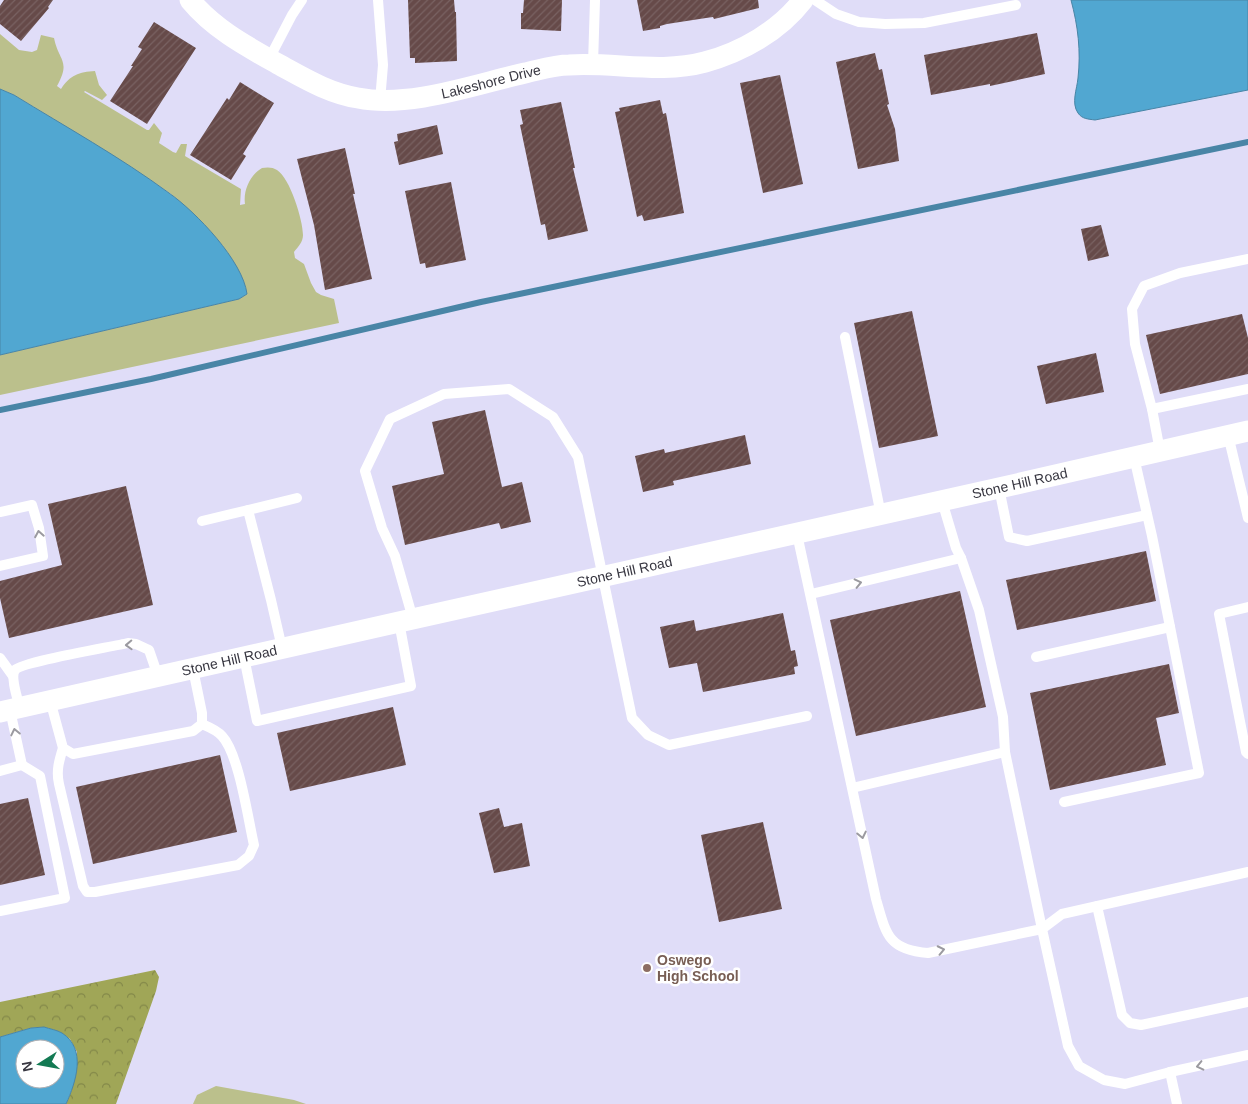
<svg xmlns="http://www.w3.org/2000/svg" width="1248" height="1104" font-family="Arial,sans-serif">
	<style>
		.grass { fill: #bbc08c }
		.forest { fill: url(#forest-crowns) }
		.water { fill: #51a7d1; stroke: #4985a6; fill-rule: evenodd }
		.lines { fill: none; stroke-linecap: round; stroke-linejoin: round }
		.stream { stroke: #4985a6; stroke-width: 6 }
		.building { fill: url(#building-hatch) }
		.lane { stroke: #fff; stroke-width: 10 }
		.street { stroke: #fff; stroke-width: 21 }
		.oneway { stroke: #9b9aa0 }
		.education-dot { fill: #8d6e63; stroke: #fff; stroke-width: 2 }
		.labels { text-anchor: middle; stroke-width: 5; stroke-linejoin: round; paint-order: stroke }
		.street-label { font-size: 14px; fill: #373640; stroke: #fff }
		.education-label { font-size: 14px; font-weight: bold; fill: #785e54; stroke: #fff; text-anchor: start }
	</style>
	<defs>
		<pattern id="forest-crowns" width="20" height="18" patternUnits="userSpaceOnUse" patternTransform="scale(1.25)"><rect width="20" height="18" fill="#a0a657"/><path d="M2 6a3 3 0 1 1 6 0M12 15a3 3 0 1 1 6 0" fill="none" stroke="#838849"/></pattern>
		<pattern id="building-hatch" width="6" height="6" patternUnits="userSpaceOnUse" patternTransform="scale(1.25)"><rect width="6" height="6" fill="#664a49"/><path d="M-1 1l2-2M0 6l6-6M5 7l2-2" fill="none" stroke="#796262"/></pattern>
	</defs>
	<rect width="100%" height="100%" fill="#e0ddf8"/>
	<!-- grass -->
	<g class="grass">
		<path d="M0 34 19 50 32 52 37 50 41 35 54 38C59 62 71 60 57 86L61 89C70 75 79 72 95 71L99 85 107 95 102 100 85 91 84 92 147 130H149L154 123 162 133 159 143 173 152 176 153 181 144H187L185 156 241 189 240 205 245 204C243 191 250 175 262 168 267 167 273 167 277 170 290 178 303 220 303 235 303 242 298 247 294 252L295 258 304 264 311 283 316 292 321 295 334 299 339 323 0 395V355L239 299 247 294 223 246 198 219 171 194 126 164 14 95 0 89Z"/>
		<path d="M216 1086 294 1100 306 1104H193L197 1095Z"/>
	</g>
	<!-- forest -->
	<path class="forest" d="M155 970 159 977 156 991 116 1104H66L71 1092 77 1052 70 1039 60 1032 44 1027 31 1028 0 1037V1002Z"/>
	<!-- water -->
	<g class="water">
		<path d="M1071 0H1248V90L1095 120C1088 119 1082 119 1078 113 1071 103 1077 89 1078 78 1081 51 1078 26 1071 0Z"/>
		<path d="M0 89 14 95C66 127 120 157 169 193 196 212 243 261 247 294L239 299 0 355Z"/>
		<path d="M44 1027C50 1029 57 1030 62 1033 87 1049 76 1082 66 1104H0V1037L31 1028ZM25 1049H55V1079H25Z"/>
	</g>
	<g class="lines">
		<!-- stream -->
		<path class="stream" d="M0 410 151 379 481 302 1248 142"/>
	</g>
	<!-- building -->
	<g class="building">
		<path d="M4 0H53L48 7 49 8 21 41 0 24V6Z"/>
		<path d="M408 0H454L455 12H456L457 61 415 63V58H410Z"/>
		<path d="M524 0H562L561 31 521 29V13H523Z"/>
		<path d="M637 0H758L759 8 714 19 713 17 706 18 667 24 660 26V28L643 31Z"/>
		<path d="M154 22 196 48 147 124 110 101 133 66H131L142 49 138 47Z"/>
		<path d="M1037 33 1045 74 990 86V84L931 95 924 55Z"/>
		<path d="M875 53 879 70 882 69 889 104 887 105 895 129 899 161 858 169 836 62Z"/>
		<path d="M780 75 803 184 763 193 740 83Z"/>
		<path d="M240 82 274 103 243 154 246 156 231 180 190 155 227 98 229 100Z"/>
		<path d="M660 100 663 114 666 113 684 213 644 221 642 215 637 217 615 112 620 111 619 108Z"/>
		<path d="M561 102 575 168H573L588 231 548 240 545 224 541 225 520 125 523 124 520 110Z"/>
		<path d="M437 125 443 154 399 165 394 142 398 141 397 134Z"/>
		<path d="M345 148 355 194H353L372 279 325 290 314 225 297 159Z"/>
		<path d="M451 182 466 260 426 268 425 263 420 264 405 191Z"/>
		<path d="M1101 225 1109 256 1088 261 1081 229Z"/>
		<path d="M912 311 938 436 879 448 854 323Z"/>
		<path d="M1242 314 1248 338V374L1160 394 1146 335Z"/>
		<path d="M1096 353 1104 392 1046 404 1037 366Z"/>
		<path d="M485 410 502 487 522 482 531 522 501 529 499 523 405 545 392 486 444 474 432 422Z"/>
		<path d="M745 435 751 464 673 481 674 485 643 492 635 456 664 449 665 453Z"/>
		<path d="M126 486 153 605 9 638 0 598V581L62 565 48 504Z"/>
		<path d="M1146 551 1156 601 1017 630 1006 580Z"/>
		<path d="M960 591 986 707 856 736 830 620Z"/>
		<path d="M783 613 791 651 795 650 798 666 794 667 795 674 703 692 697 663 669 668 660 627 694 620 696 631Z"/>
		<path d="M1169 664 1179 713 1156 718 1166 765 1050 790 1030 693Z"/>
		<path d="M393 707 406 765 290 791 277 733Z"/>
		<path d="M220 755 237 832 93 864 76 787Z"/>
		<path d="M28 798 45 875 0 885V804Z"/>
		<path d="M499 808 504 827 522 823 530 866 494 873 479 813Z"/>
		<path d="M763 822 782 909 719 922 701 835Z"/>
	</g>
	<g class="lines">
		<!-- lane -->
		<g class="lane">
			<path d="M378 0 383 65 380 101"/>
			<path d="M815 0 836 14 859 22 885 24 924 23 1016 5"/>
			<path d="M269 59 292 15 302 0"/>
			<path d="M593 64 595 0"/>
			<path d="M845 337 881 515"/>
			<path d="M1152 409 1135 344 1132 309 1144 286 1180 273 1248 259"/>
			<path d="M1228 435 1248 518"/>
			<path d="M1160 451 1152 409 1248 389"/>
			<path d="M999 488 1009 537 1027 541 1147 515"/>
			<path d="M942 501 956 548 961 558 979 610 1003 717 1005 752"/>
			<path d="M248 510 297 498"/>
			<path d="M0 512 32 505 39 528 43 556 0 566"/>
			<path d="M202 521 248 510 271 600 282 648"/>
			<path d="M797 534 876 899C886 934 888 950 928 953L1042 929 1005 752 852 788"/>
			<path d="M811 594 961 558"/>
			<path d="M1248 607 1219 614 1246 752 1248 754"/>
			<path d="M413 619 395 556 382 528 365 471 390 419 444 394 509 389 553 417 578 457 632 718 648 735 669 745 807 716"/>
			<path d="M244 657 257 721 411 686 399 622"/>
			<path d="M1036 657 1170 627"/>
			<path d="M0 658 13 676"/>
			<path d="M50 700 63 748 73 754 193 731 202 724V713L193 669"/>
			<path d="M20 708C18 700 10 677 15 670 22 662 111 647 128 643L136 644 149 650 158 676"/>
			<path d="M63 748C59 761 56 771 59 784L83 886 87 892H95L238 865 249 856 254 845C248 819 239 754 222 736 217 730 209 727 202 724"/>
			<path d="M0 771 22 765 10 710"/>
			<path d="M1064 802 1199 773 1152 536 1134 457"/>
			<path d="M1097 906 1122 1015 1130 1023 1141 1025 1248 1002"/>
			<path d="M0 911 65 898 40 776 22 765"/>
			<path d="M1170 1072 1125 1084 1104 1080 1079 1066 1068 1046 1042 929 1062 914 1248 872"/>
			<path d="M1177 1104 1170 1072 1248 1055"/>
		</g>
		<!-- street -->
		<g class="street">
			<path id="s1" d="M190 0C214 29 246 46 278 64 304 78 328 93 358 98 410 108 473 85 525 73 539 70 554 65 569 65 614 62 661 74 705 62 742 52 779 31 803 0"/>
			<path id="s2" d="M0 712 399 622 999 488 1248 431"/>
		</g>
	</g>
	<!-- one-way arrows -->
	<defs><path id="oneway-chevron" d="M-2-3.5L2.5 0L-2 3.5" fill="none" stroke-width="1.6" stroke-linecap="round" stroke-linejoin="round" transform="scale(1.25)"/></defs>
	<g class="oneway">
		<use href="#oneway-chevron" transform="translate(39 534) rotate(-100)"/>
		<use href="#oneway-chevron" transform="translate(858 583) rotate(-13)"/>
		<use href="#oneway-chevron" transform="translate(129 645) rotate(178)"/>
		<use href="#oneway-chevron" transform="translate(15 732) rotate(-102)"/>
		<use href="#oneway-chevron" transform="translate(862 835) rotate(78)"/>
		<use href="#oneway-chevron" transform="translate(941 950) rotate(-12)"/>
		<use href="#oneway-chevron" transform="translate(1200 1066) rotate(167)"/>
	</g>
	<!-- markers -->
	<circle class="education-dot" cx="647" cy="968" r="5"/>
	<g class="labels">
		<!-- street labels -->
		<g class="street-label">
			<text dy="5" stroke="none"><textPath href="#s1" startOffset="332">Lakeshore Drive</textPath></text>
			<text dy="5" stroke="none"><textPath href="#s2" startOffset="1045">Stone Hill Road</textPath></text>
			<text dy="5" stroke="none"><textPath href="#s2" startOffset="640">Stone Hill Road</textPath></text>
			<text dy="5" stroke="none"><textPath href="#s2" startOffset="235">Stone Hill Road</textPath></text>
		</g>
		<!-- education labels -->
		<g class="education-label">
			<text x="657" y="965">Oswego<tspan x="657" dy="16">High School</tspan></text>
		</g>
	</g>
	<!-- north arrow -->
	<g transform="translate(40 1064) rotate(259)"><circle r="24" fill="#ffffff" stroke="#afafb3"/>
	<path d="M0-4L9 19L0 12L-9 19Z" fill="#137a53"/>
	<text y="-8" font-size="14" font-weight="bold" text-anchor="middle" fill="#373640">N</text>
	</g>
</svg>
